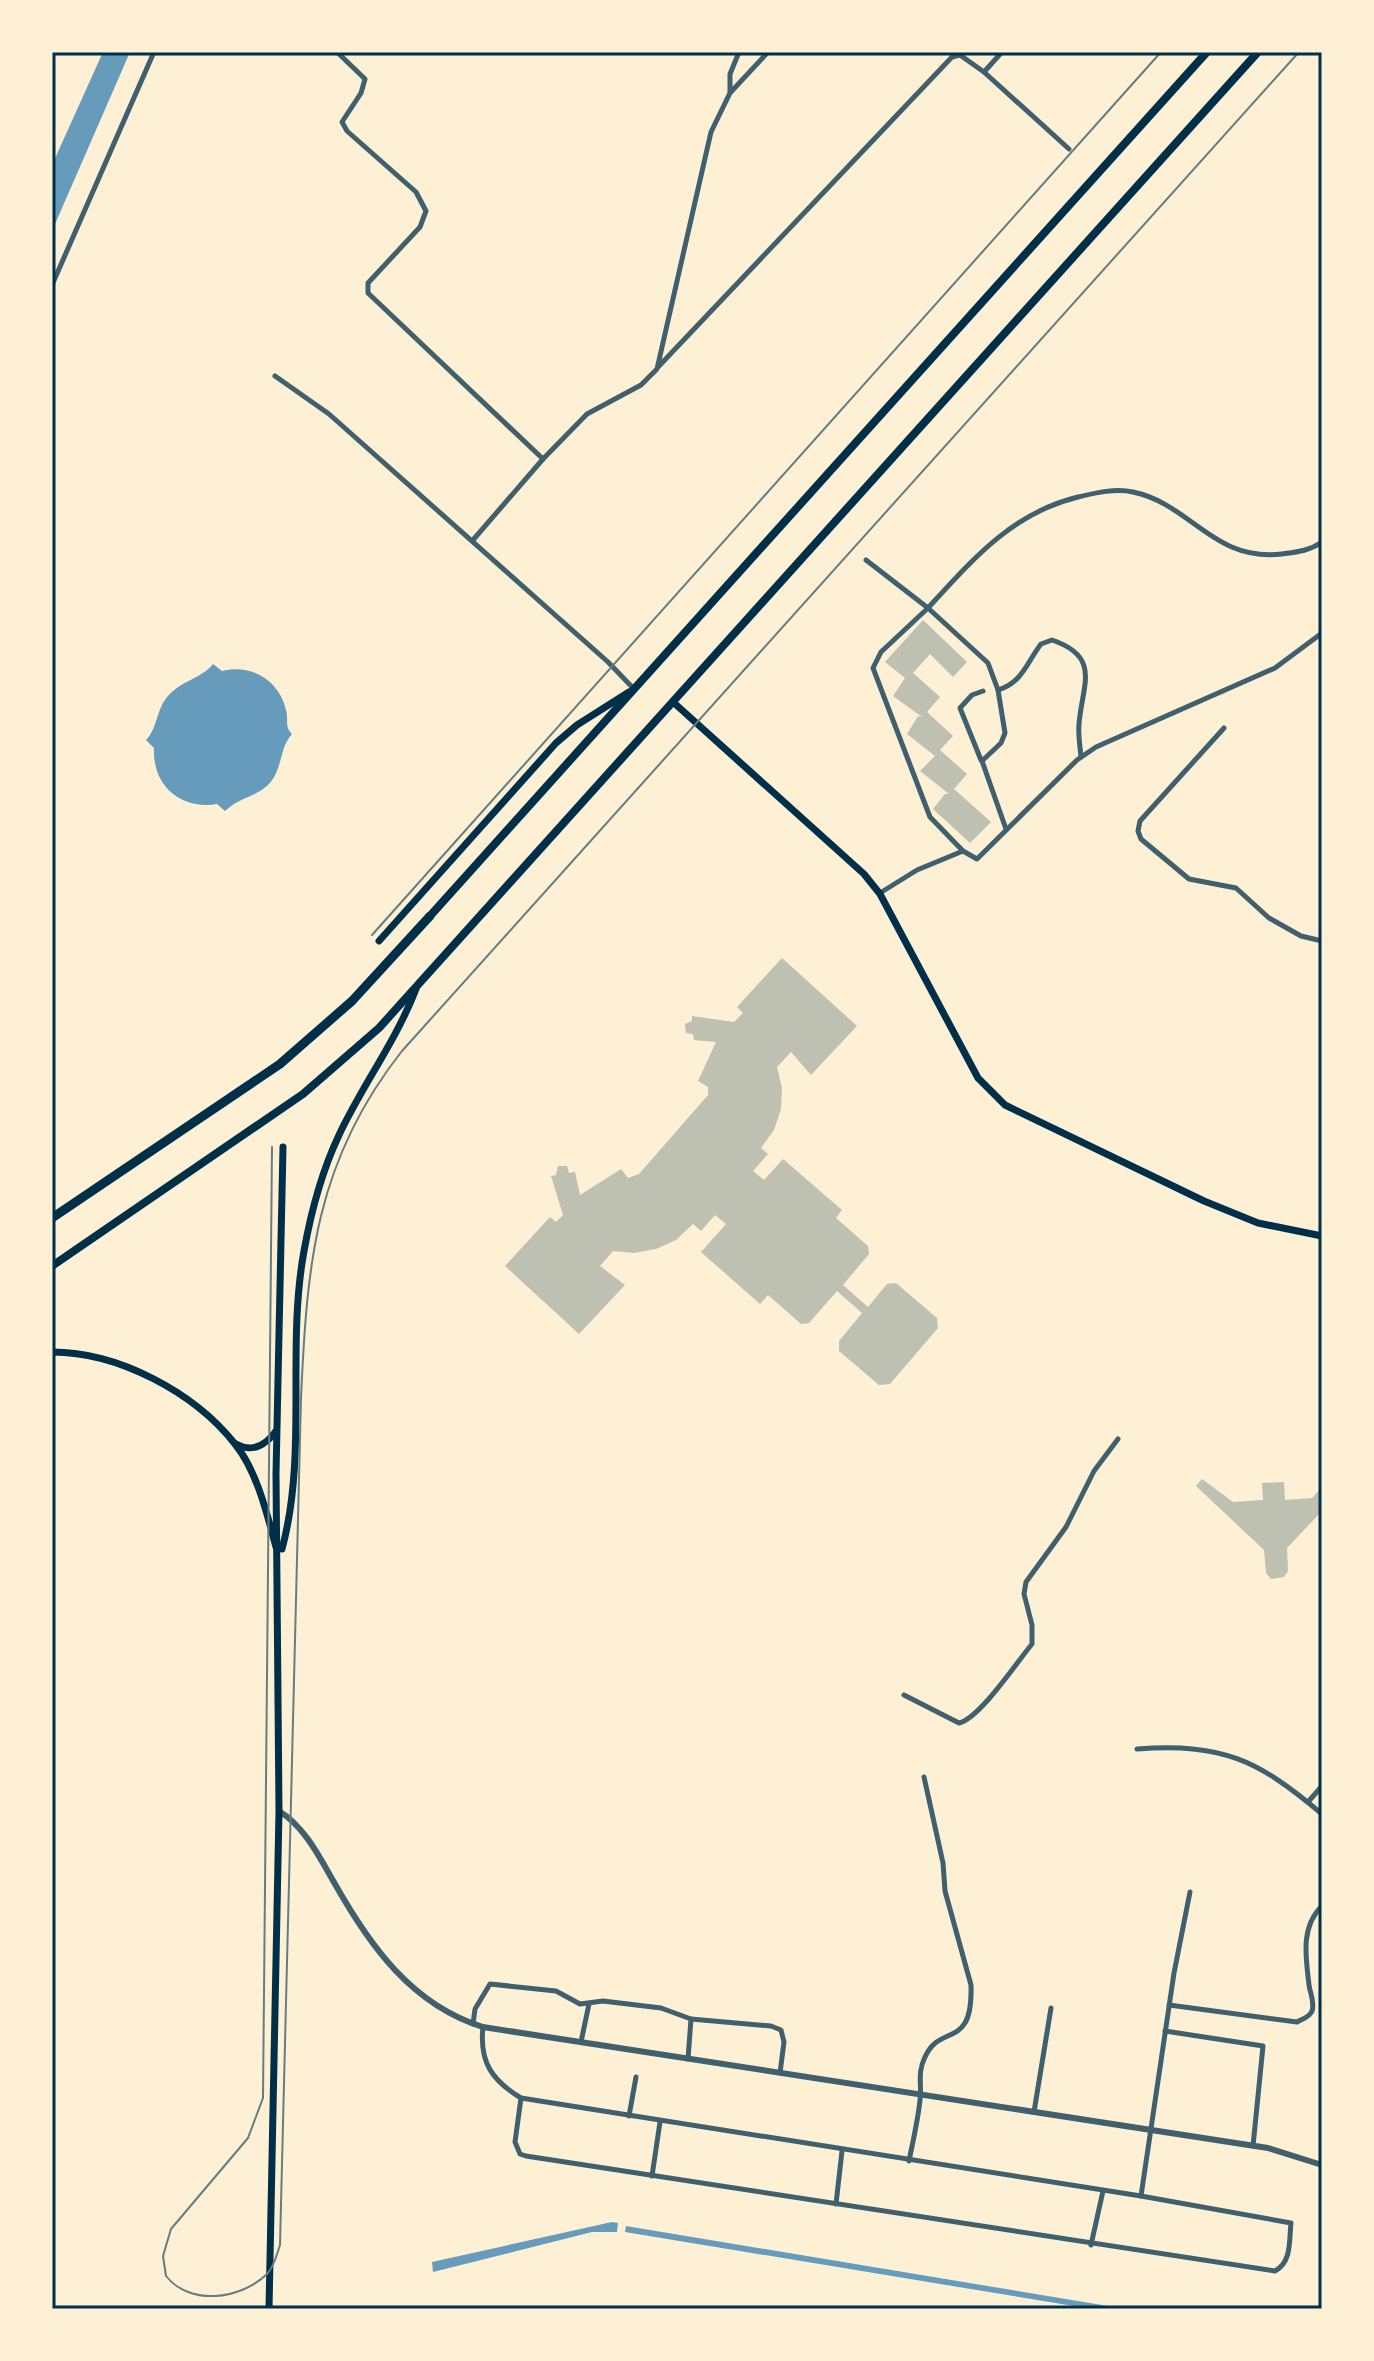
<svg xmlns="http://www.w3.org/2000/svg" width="1374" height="2361" font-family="'PT Sans',sans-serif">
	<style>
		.water { fill: #669bbc }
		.building { fill: #bec0b2 }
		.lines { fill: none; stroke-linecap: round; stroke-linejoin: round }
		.minor { stroke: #3f606c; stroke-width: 5 }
		.tertiary { stroke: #3f606c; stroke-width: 6 }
		.primary { stroke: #003049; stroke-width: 7 }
		.trunk { stroke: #003049; stroke-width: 8 }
		.motorway { stroke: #003049; stroke-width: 9 }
		.tram { stroke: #657d81; stroke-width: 2 }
		.neatline { fill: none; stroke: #003049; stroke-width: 3 }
	</style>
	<rect width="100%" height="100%" fill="#fdf0d5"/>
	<!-- water -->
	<g class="water">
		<path d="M103 52H130L52 231V165Z"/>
		<path d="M213 664 222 671C252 664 279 680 286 710 289 721 284 726 292 734 279 748 283 770 268 785 255 797 238 798 225 811L217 804C180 810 152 785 154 748L146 740C158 728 156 709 168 696 182 680 201 679 213 664Z"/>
		<path d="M612 2222 618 2223 617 2232H592L433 2272 432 2262Z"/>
		<path d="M626 2226 1126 2309H1092L625 2232Z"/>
	</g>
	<!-- building -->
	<g class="building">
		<path d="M923 620 967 662 953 677 930 654 913 673 940 697 927 712 953 736 940 750 967 774 954 789 991 822 970 843 933 809 945 794H949L920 771 935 756 907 734 918 716 922 717 893 696 905 678 885 662Z"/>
		<path d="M782 958 857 1026 811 1075 791 1052 777 1067 782 1088 781 1109 774 1130 761 1148 768 1154 753 1171 764 1180 783 1159 842 1210 836 1218 868 1246 869 1254 843 1285 868 1307 887 1284 896 1283 937 1318 938 1328 890 1384 879 1385 839 1351V1341L862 1313 837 1291 809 1323 801 1324 768 1295 760 1304 701 1252 726 1224 715 1215 701 1231 693 1224 676 1240 656 1249 634 1253 613 1251 600 1266 625 1285 579 1334 505 1266 550 1217 556 1222 563 1215 551 1176 556 1175 558 1166H567L569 1173 575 1172 580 1195 621 1169 628 1178 639 1174 708 1095V1087L698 1081 716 1042 694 1040 693 1034 686 1033 685 1024 692 1021V1016L734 1022 743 1013 737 1007Z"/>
		<path d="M1202 1479 1233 1502 1263 1500 1262 1483 1284 1482 1285 1500 1312 1498 1322 1487V1511L1287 1548 1288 1571 1284 1577 1271 1579 1266 1573 1264 1550 1196 1486Z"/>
	</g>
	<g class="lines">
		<!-- minor -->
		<g class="minor">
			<path d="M337 52 365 79 361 93 342 122 347 131 416 192 426 211 420 227 368 283V293L543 459 473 540"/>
			<path d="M1002 52 984 72 1069 149"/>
			<path d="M730 92V74L739 52"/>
			<path d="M52 285 154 52"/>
			<path d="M659 366 952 57 960 55 984 72"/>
			<path d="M275 376 329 414 608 662 634 689"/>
			<path d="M543 459 587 414 641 385 657 369 711 132 730 93 768 52"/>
			<path d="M866 560 928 608C972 560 1012 513 1078 497 1095 493 1115 488 1133 492 1191 504 1213 562 1282 554 1297 552 1309 551 1322 542"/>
			<path d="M1224 728 1140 821 1138 831 1141 839 1189 879 1236 888 1269 918 1301 936 1322 941"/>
			<path d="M981 760 960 708 972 695 983 691"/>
			<path d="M1006 829 982 761 1001 743 1005 733 998 690C1023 682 1027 662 1041 644L1052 640C1102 657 1082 685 1079 724 1078 735 1080 746 1081 757"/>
			<path d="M963 851 930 817 873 668 881 652 928 608 988 663 998 690"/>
			<path d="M880 893 917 870 963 851 977 859 1077 760 1096 747 1275 668 1322 633"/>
			<path d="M904 1695 959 1723C980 1718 1017 1662 1032 1644V1625L1024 1594 1026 1582 1066 1527 1094 1471 1118 1439"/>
			<path d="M1137 1749C1222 1743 1257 1759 1322 1814"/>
			<path d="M1308 1802 1322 1786"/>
			<path d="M1169 2005 1297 2022C1302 2019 1310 2017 1312 2011 1315 2002 1310 1993 1309 1985 1306 1958 1300 1927 1322 1906"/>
			<path d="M473 2024 475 2009 490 1984 556 1991 580 2004 603 2001 661 2008 691 2019 771 2026 781 2030 784 2042 780 2073"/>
			<path d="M483 2027C479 2063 493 2081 521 2098L1141 2196 1291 2223C1289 2240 1292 2262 1275 2271L526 2156 520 2154 515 2142 521 2098"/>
			<path d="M1165 2031 1263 2046 1253 2146"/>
			<path d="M581 2042 589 2004"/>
			<path d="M688 2059 691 2019"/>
			<path d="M1034 2112 1051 2008"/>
			<path d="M629 2116 636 2077"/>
			<path d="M909 2161C913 2141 918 2120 920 2100 922 2084 917 2073 925 2057 941 2022 973 2051 971 1985L945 1891 943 1863 924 1777"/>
			<path d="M652 2176 660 2122"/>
			<path d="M1141 2196 1174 1973 1190 1892"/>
			<path d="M836 2204 842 2151"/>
			<path d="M1091 2245 1103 2191"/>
		</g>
		<!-- tertiary -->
		<path class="tertiary" d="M279 1811C305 1827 320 1858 335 1884 370 1946 412 2005 483 2027L1268 2148 1322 2165"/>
		<!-- primary -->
		<g class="primary">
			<path d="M673 702 864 874 880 894 978 1078 1005 1105 1204 1201 1258 1223 1322 1236"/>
			<path d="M379 941 556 743 577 725 629 692"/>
			<path d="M52 1352C118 1352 194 1392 235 1444 257 1471 267 1514 276 1547"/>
			<path d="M236 1444C252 1453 266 1445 276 1431"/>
			<path d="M282 1549C308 1453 286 1349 304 1251 311 1212 322 1171 339 1135 363 1084 396 1041 416 989"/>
			<path d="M269 2309 279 1811 276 1474 283 1147"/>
		</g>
		<!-- trunk -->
		<g class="trunk">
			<path d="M430 916 1207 52"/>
			<path d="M52 1266 303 1094 379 1028 1258 52"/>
		</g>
		<!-- motorway -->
		<path class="motorway" d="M52 1218 280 1064 352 1001 430 916"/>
		<!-- tram -->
		<g class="tram">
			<path d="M372 935 1161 52"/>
			<path d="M272 1147 263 2098 248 2138 171 2229 163 2256 166 2276C190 2306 240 2300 267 2274 274 2267 277 2254 280 2245L301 1398C307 1264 315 1161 402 1051L1299 52"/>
		</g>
	</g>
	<!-- border -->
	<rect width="1374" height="2361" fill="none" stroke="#fdf0d5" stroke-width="108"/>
	<rect x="54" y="54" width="1266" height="2253" class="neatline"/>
</svg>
